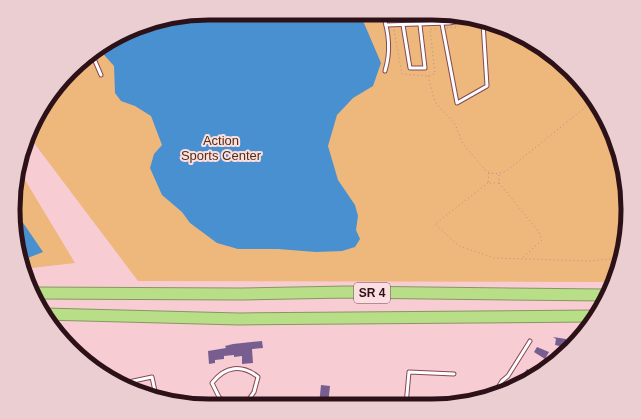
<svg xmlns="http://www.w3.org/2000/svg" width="641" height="419" font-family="Arial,sans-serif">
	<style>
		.green { fill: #eeb77b }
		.water { fill: #4990d1 }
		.building { fill: #785d90 }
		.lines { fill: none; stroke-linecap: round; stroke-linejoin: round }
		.service-casing { stroke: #854854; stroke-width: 5 }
		.motorway-casing { stroke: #879761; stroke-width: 13 }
		.path { stroke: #b48e95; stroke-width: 1; stroke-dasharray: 1 3; stroke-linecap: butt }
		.service { stroke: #fff; stroke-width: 3 }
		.motorway { stroke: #b8de88; stroke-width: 11 }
		.labels { text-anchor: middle; stroke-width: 4; stroke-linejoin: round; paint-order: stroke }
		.shield { fill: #fcdee2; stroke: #6a4f55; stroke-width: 1 }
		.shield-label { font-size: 12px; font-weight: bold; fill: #2c1218 }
		.park-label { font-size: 13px; fill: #4c3110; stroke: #fcdee2 }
		.rim { fill: none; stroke: #2c1218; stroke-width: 5 }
	</style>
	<rect width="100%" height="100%" fill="#f8ccd3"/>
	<!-- green -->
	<g class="green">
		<path d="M210 13 457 15 518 33 561 62 608 123 628 197 617 273 612 282 138 281 28 135 54 90 100 46 147 23Z"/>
		<path d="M19 170 75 263 23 269 20 260 13 196Z"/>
	</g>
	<!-- water -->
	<g class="water">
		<path d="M209 13 362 14 361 16 381 63 373 86 353 98 337 115 328 146 338 180 355 205 358 216 356 230 360 239 355 247 342 251 316 252 278 249H238L217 243 190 223 182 212 162 195 150 168 154 154 162 145 151 116 135 106 121 101 115 93 114 66 98 48 147 23Z"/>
		<path d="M15 211 43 252 20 261V260Z"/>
	</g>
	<!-- building -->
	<g class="building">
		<path d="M553 337 566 339V346L565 344 564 347 555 345 556 339Z"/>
		<path d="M262 341 263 348 252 349 253 363 242 364V356L234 357V355L224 356V359L215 360V363L209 364 208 351 226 348 225 346 233 344Z"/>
		<path d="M537 347 549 352 545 359 534 352Z"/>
		<path d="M527 369 534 374 516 386 520 376 522 377Z"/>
		<path d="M321 385 330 386 328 405H319Z"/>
	</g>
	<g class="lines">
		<!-- service casing -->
		<g class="service-casing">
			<g id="service">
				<path d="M383 14C389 34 391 51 385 71"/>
				<path d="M442 24 457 103 487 86 483 23"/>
				<path d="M386 25 449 23 471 19"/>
				<path d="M403 25 410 68H425L420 25"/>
				<path d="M92 54 101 75"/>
				<path d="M119 384 152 377 156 396"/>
				<path d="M495 392 502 381 508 376 530 341"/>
				<path d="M226 404 219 397 212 383C225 366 242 364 258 377L254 392 245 405"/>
				<path d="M406 405 409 372 454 374"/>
			</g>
		</g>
		<!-- motorway casing -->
		<g class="motorway-casing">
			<g id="motorway">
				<path d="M33 293 242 294 346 292 605 295"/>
				<path d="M44 314 239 319 593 316"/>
			</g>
		</g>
		<!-- path -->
		<g class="path">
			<path d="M447 28 457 27"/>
			<path d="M394 30 402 74 428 76 435 74 430 29H437"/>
			<path d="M428 76 435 102 455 124 463 144 486 171C493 175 499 174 506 171L592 102"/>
			<path d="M489 173 488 183H499V175"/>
			<path d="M488 183 435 224 459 246 494 258 590 261 619 258"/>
			<path d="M499 183 539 232 542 240 523 257"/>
		</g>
		<!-- service -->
		<use href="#service" class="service"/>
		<!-- motorway -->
		<use href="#motorway" class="motorway"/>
	</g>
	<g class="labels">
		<!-- shield labels -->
		<rect class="shield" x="354" y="283" width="36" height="20" rx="3"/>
		<g class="shield-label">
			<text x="372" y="297">SR 4</text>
		</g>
		<!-- park labels -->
		<g class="park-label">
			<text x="221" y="145">Action<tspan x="221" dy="15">Sports Center</tspan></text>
		</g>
	</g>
	<!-- crop -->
	<path d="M0 0H641V419H0ZM209 20H432A189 189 0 0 1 621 209V210A189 189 0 0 1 432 399H209A189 189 0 0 1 20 210V209A189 189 0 0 1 209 20Z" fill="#ebced2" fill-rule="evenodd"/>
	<path class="rim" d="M209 20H432A189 189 0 0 1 621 209V210A189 189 0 0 1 432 399H209A189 189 0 0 1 20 210V209A189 189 0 0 1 209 20Z"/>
</svg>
